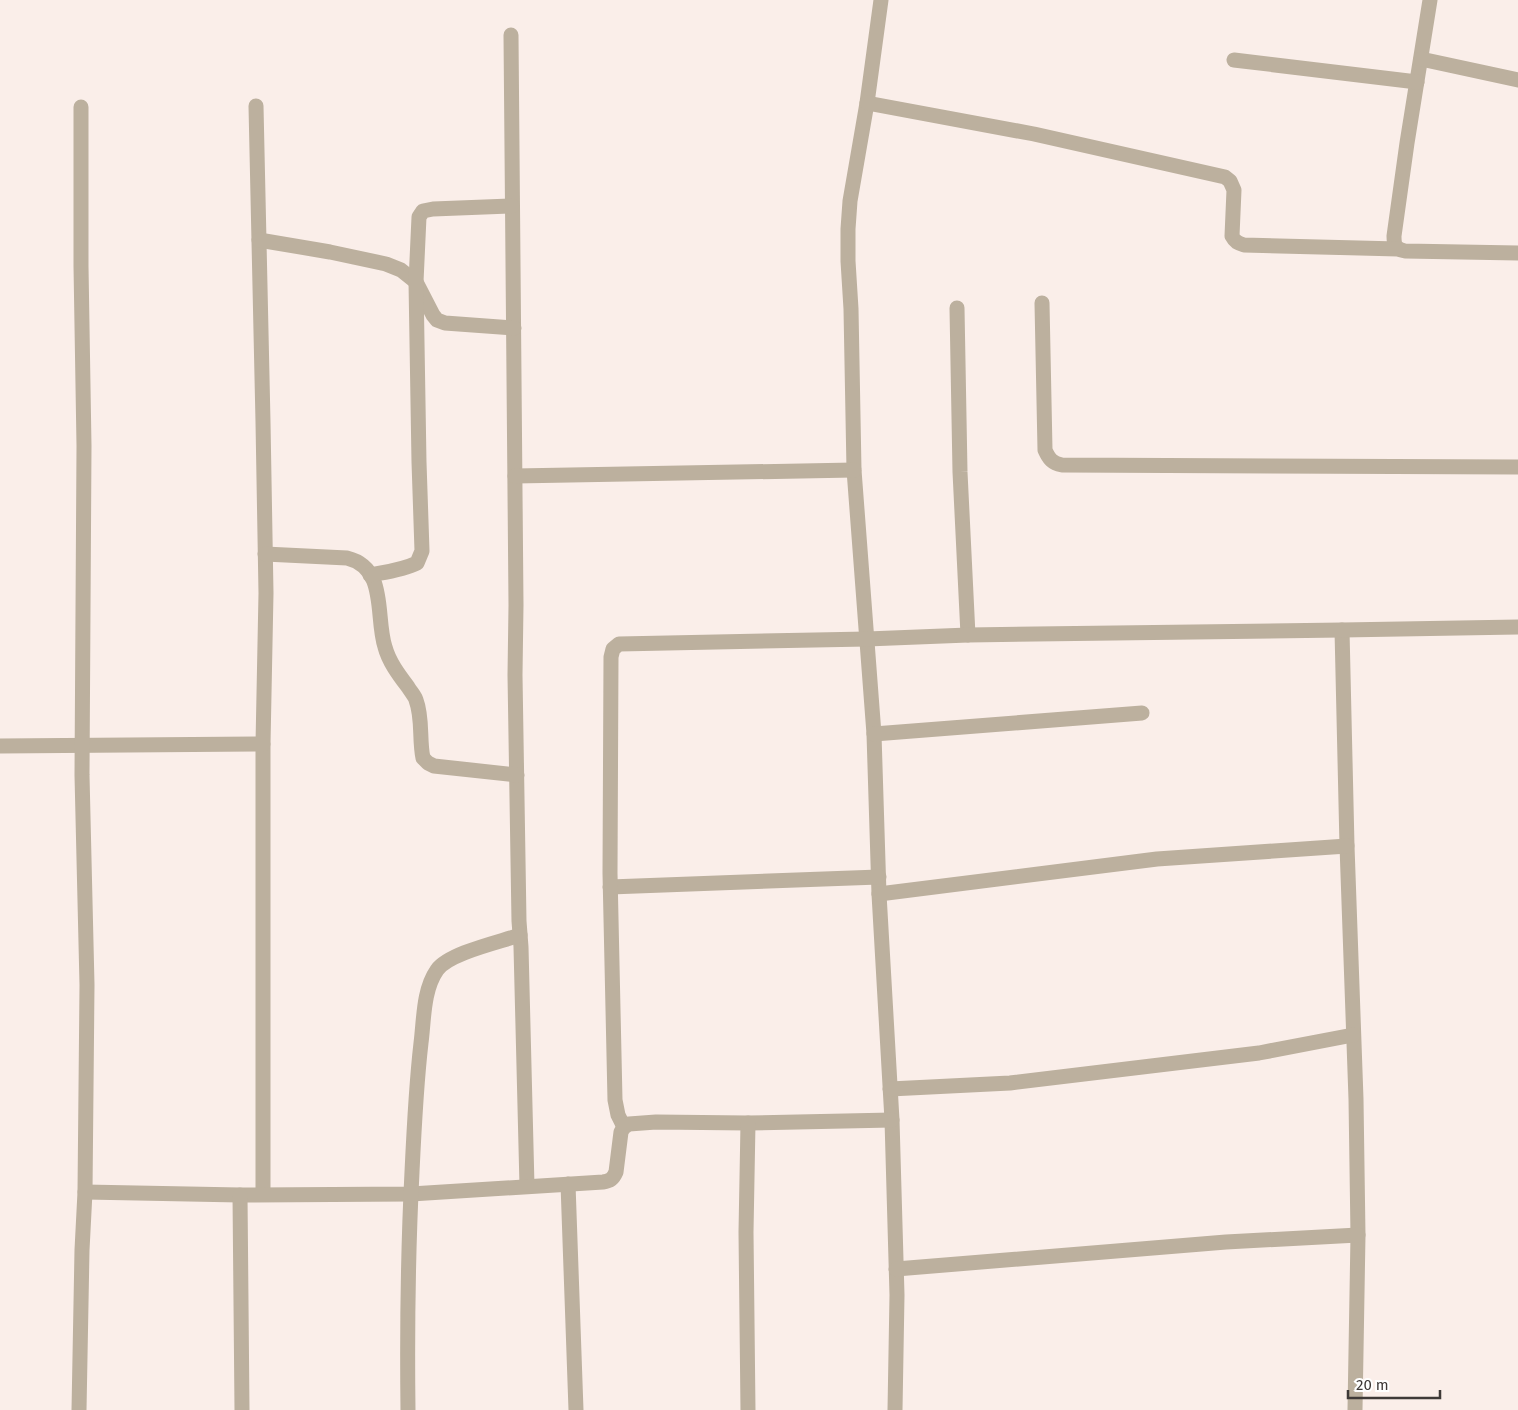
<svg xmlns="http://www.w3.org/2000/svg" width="1518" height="1410" font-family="'Fira Sans',sans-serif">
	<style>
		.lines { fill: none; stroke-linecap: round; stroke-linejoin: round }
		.minor { stroke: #bcb09e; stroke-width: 15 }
	</style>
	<rect width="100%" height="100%" fill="#faeee9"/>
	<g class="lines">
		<!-- minor -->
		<g class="minor">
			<path d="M881 0 867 103 850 201 848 229V261L851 309 854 470 874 734 879 894 892 1120 897 1295 895 1410"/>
			<path d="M1430 0 1407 143 1394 236C1394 245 1395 249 1405 251L1518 253"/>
			<path d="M511 35 516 605 515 675 519 921 521 947 527 1186"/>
			<path d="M1421 59 1518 80"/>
			<path d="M1234 60 1417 82"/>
			<path d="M867 103 1034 134 1225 177 1230 181 1234 190 1232 236C1235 242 1238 243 1244 245L1398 249"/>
			<path d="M256 106 263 422 266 593 263 744V1194"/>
			<path d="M259 240 330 252 386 264 401 270 416 282 433 315 437 320 445 323 514 328"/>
			<path d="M1042 303 1045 450C1049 459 1052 463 1062 465L1518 467"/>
			<path d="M957 308 960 472 968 635"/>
			<path d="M515 476 854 470"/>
			<path d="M265 554 347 558C388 568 375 617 385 647 389 662 399 675 408 687 411 692 415 696 416 700 423 718 419 740 423 758L428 763 434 766 517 775"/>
			<path d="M370 575C386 572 403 570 417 563L422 551 419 462 416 282 419 217 423 211 433 209 512 206"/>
			<path d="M1342 630 1347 846 1356 1099 1358 1235 1355 1410"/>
			<path d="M874 734 1142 713"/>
			<path d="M0 746 263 744"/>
			<path d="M610 887 879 877"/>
			<path d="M879 894 1157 859 1347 846"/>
			<path d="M890 1089 1010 1083 1259 1053 1353 1035"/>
			<path d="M624 1127 618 1115 615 1100 610 873 611 657 613 649 619 644 867 639 968 635 1342 630 1518 627"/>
			<path d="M568 1184 576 1410"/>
			<path d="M85 1192 240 1195 411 1194 603 1182C610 1181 613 1179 616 1172L621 1132 624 1127 629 1124 656 1122 748 1123 892 1120"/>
			<path d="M240 1195 242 1410"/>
			<path d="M896 1269 1226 1242 1358 1235"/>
			<path d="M79 1410 82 1250 85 1192 87 985 82 775 84 446 81 266V107"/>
			<path d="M408 1410C407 1330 408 1251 412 1172 414 1129 416 1086 421 1043 424 1020 423 990 437 970 449 953 500 942 520 935"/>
			<path d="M748 1410 746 1232 748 1123"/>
		</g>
	</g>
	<!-- scale -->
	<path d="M1348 1390v8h92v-8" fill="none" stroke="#3e3937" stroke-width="2.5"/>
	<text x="1356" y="1390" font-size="15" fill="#3e3937" stroke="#ffffff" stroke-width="4" paint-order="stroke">20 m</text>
</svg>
